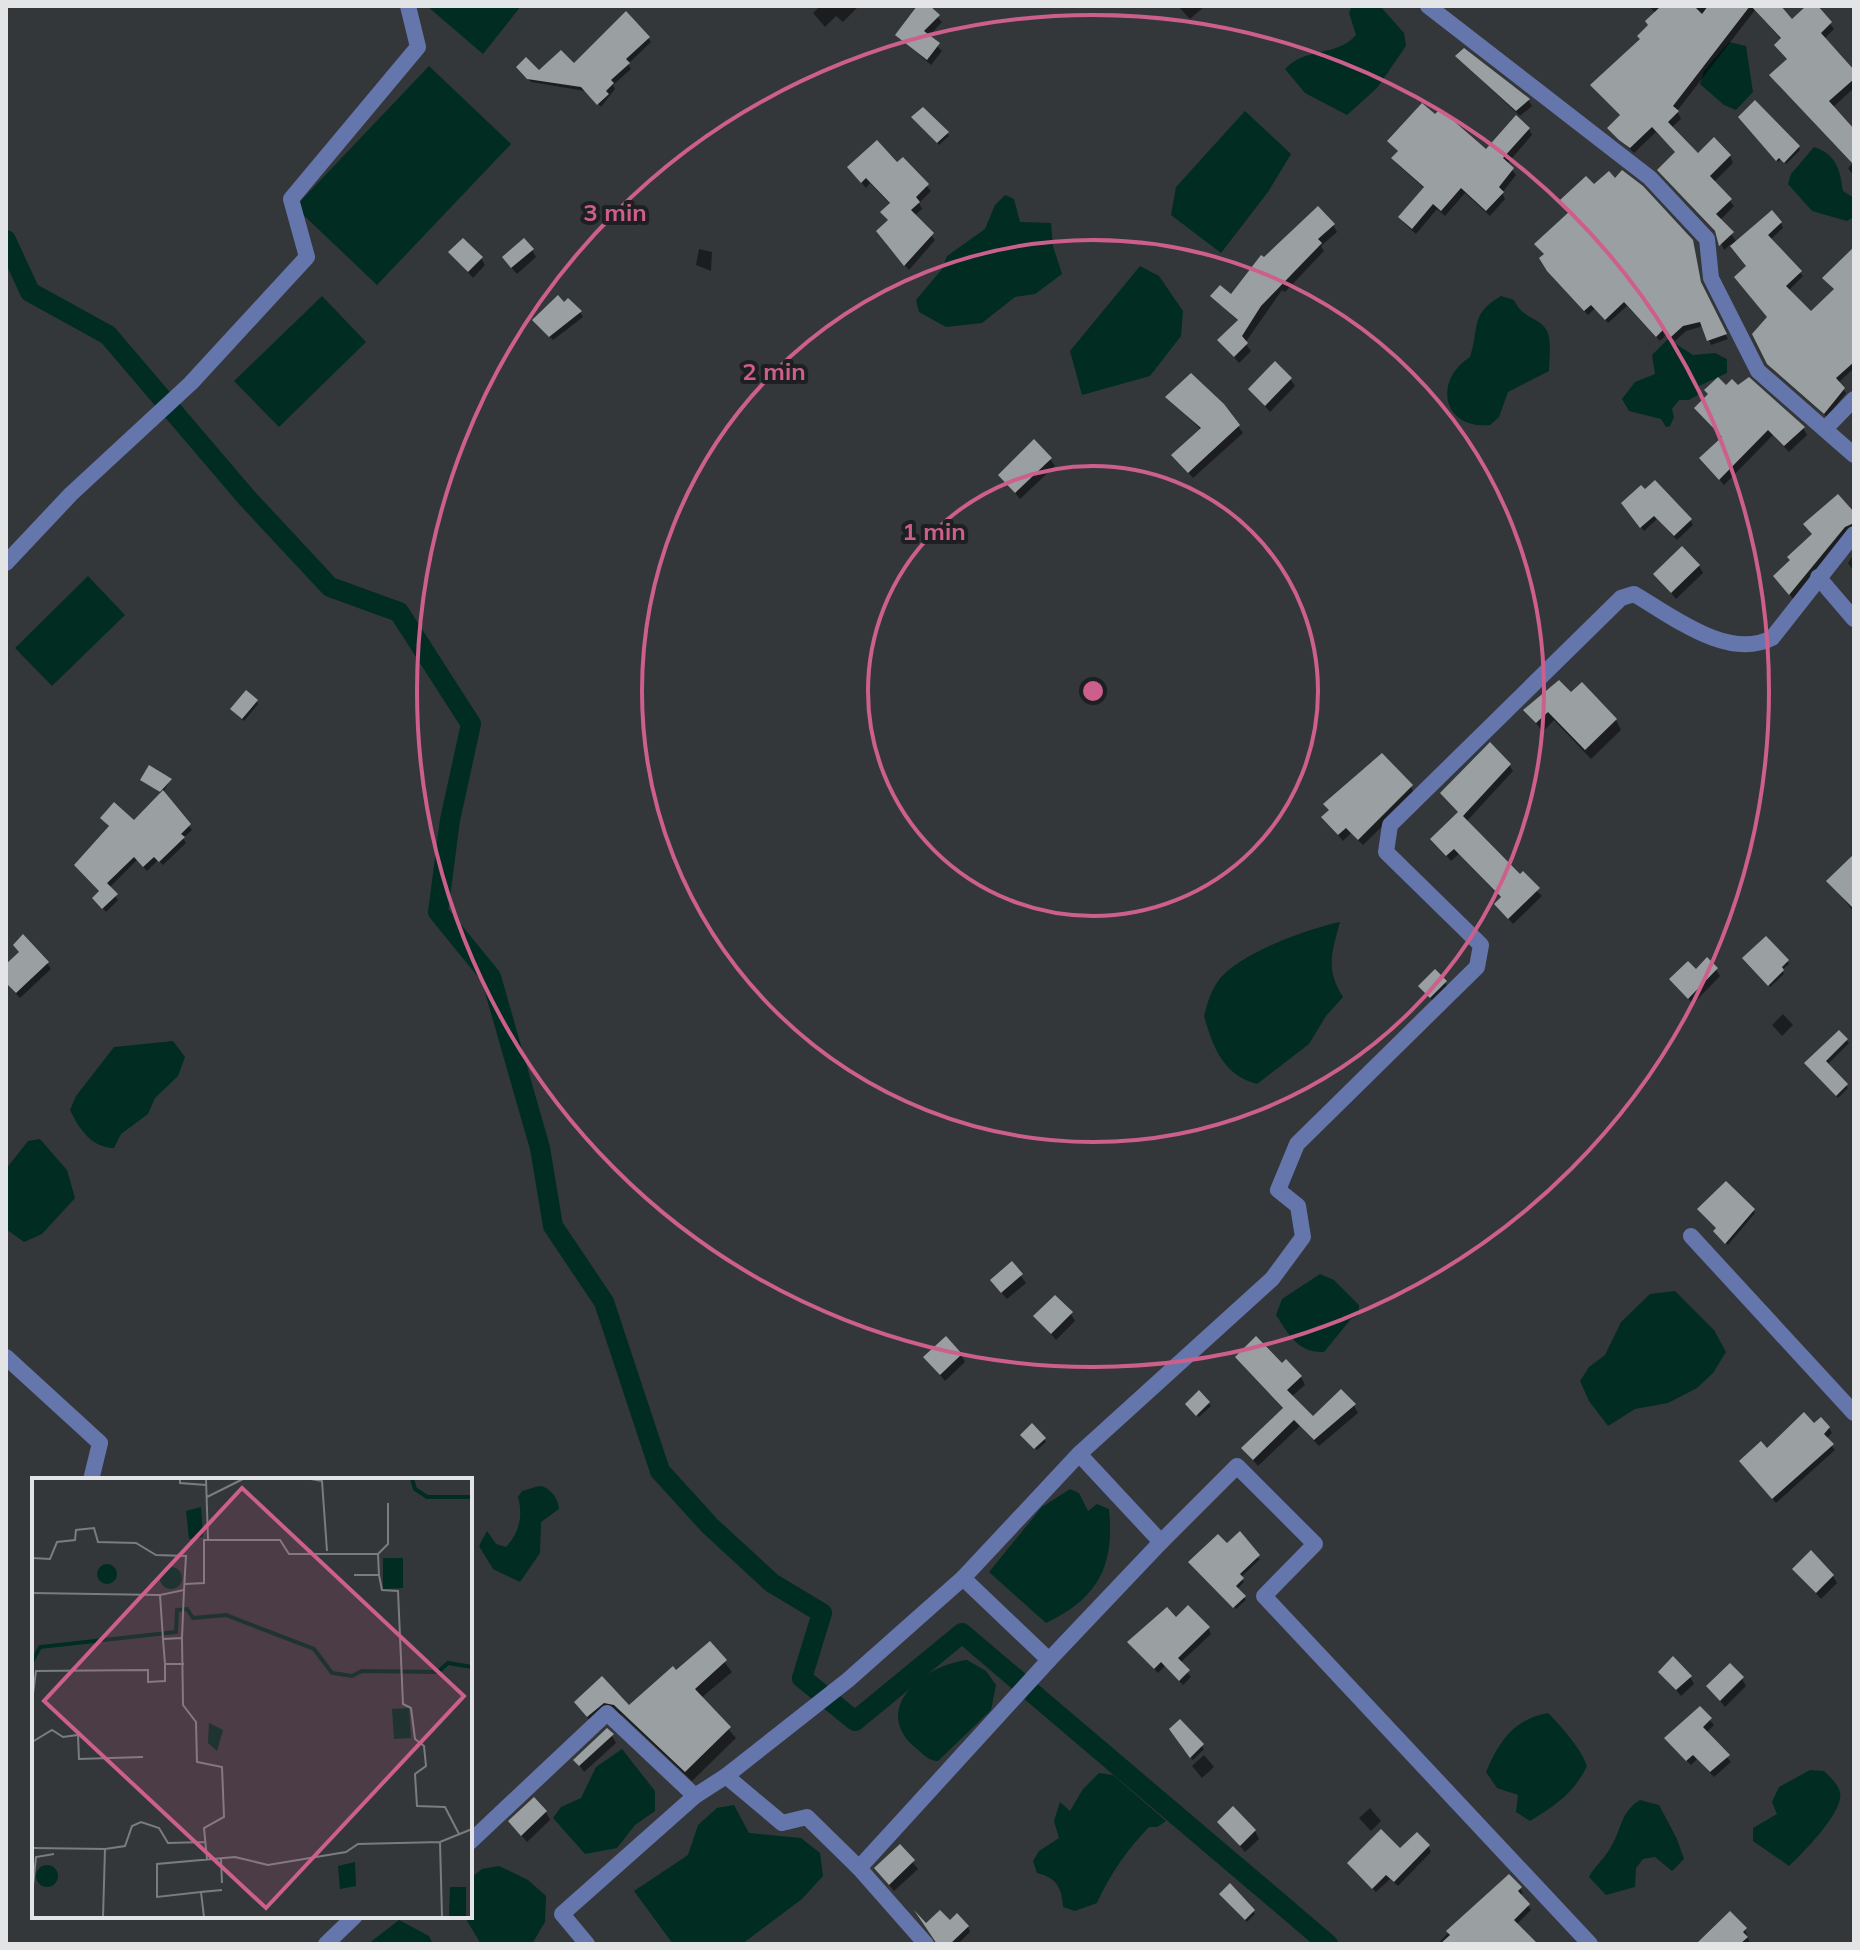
<svg xmlns="http://www.w3.org/2000/svg" width="1860" height="1950" font-family="Mulish,sans-serif">
	<style>
		.water { fill: #002c22 }
		.shadow { fill: #0007 }
		.lines { fill: none; stroke-linecap: round; stroke-linejoin: round }
		.canal { stroke: #002c22; stroke-width: 20 }
		.building { fill: #9aa0a1 }
		.minor { stroke: #6476ab; stroke-width: 16 }
		.ring { fill: none; stroke: #cd5f8c; stroke-width: 4 }
		.inset-river { fill: none; stroke: #002c22; stroke-width: 4 }
		.inset-road { fill: none; stroke: #7a7c7f; stroke-width: 2 }
		.view { fill: #cd5f8c; fill-opacity: 0.15; stroke: #cd5f8c; stroke-width: 4 }
		.inset-edge { fill: none; stroke: #e2e4e6; stroke-width: 4 }
		.centre { fill: #cd5f8c; stroke: #1d1f20; stroke-width: 4 }
		.ring-label { font-size: 24px; text-anchor: middle; font-weight: bold; fill: #cd5f8c; stroke: #1d1f20; stroke-width: 8; stroke-linejoin: round; paint-order: stroke }
	</style>
	<rect width="100%" height="100%" fill="#34373a"/>
	<!-- water -->
	<g class="water">
		<path d="M427 6H521L483 54Z"/>
		<path d="M1352 6H1380L1404 33 1406 46 1377 88 1347 115 1305 93 1285 69C1305 47 1337 57 1356 35L1349 13Z"/>
		<path d="M1729 42 1746 46 1753 92 1736 110 1724 105 1700 84 1704 71Z"/>
		<path d="M429 66 511 144 377 285 295 207Z"/>
		<path d="M1245 111 1291 154 1268 192 1221 253 1171 215 1176 187Z"/>
		<path d="M1814 147C1836 154 1840 169 1843 191L1854 198V217L1847 221 1812 211 1788 184 1791 174Z"/>
		<path d="M1005 195 1014 199 1020 222 1051 223 1053 246 1062 274 1035 294 1015 297 982 323 946 327 919 312 916 300 942 269 947 256 985 229 995 205Z"/>
		<path d="M1140 266 1159 276 1183 311 1181 336 1150 376 1082 395 1070 351Z"/>
		<path d="M322 296 366 342 279 427 234 381Z"/>
		<path d="M1501 296 1514 300C1523 320 1540 317 1547 331 1552 341 1549 360 1549 371L1508 392 1499 417 1490 425C1442 430 1433 380 1470 357 1480 327 1469 315 1501 296Z"/>
		<path d="M1668 339 1693 355 1715 353 1727 359V373L1699 386 1701 393 1689 400H1679L1672 409 1674 417 1670 426 1666 427 1661 419 1629 411 1622 399 1635 382 1655 374 1652 355Z"/>
		<path d="M88 576 125 615 52 686 15 648Z"/>
		<path d="M1340 922C1332 952 1325 969 1343 997L1326 1016 1309 1044 1257 1084C1223 1075 1213 1047 1204 1016 1207 1004 1211 991 1218 981 1238 954 1306 929 1340 922Z"/>
		<path d="M173 1041 185 1057 178 1076 155 1098 148 1114 121 1134 114 1148C92 1148 79 1129 70 1110L76 1096 114 1047Z"/>
		<path d="M40 1139 67 1170 75 1198 42 1234 24 1242 6 1229V1169L28 1141Z"/>
		<path d="M1320 1274 1334 1280 1359 1305V1315L1351 1319 1324 1352C1298 1353 1289 1335 1276 1315L1282 1299Z"/>
		<path d="M1675 1291 1714 1330 1726 1352 1713 1373 1697 1388 1668 1403 1635 1409 1608 1426 1589 1401 1580 1381 1589 1367 1605 1355 1621 1322 1650 1294Z"/>
		<path d="M539 1486C549 1486 559 1499 559 1509L541 1522 540 1553 520 1582 493 1569 479 1546 487 1531 496 1544 506 1547C520 1532 523 1515 518 1497L522 1491Z"/>
		<path d="M1070 1489 1079 1493 1088 1511 1097 1504 1109 1509C1115 1566 1098 1598 1046 1623L989 1572 1042 1507Z"/>
		<path d="M967 1660 986 1671 996 1685 991 1710 938 1761C929 1761 924 1755 917 1749 869 1710 923 1665 967 1660Z"/>
		<path d="M1548 1713C1561 1726 1582 1750 1587 1766 1574 1793 1556 1805 1530 1821L1516 1812 1518 1795 1497 1788 1486 1772C1499 1741 1514 1719 1548 1713Z"/>
		<path d="M622 1749 655 1791V1811L635 1825 617 1848 585 1854 553 1818 561 1807 581 1798 596 1767Z"/>
		<path d="M1810 1770 1824 1771C1830 1777 1838 1784 1840 1792 1845 1811 1802 1854 1789 1866L1753 1841V1828L1777 1814 1772 1802 1779 1787Z"/>
		<path d="M1099 1773 1113 1775 1166 1821 1157 1827H1149C1127 1850 1110 1874 1097 1903L1075 1911 1063 1907C1062 1888 1057 1878 1037 1873L1033 1861 1039 1851 1059 1838 1054 1821 1060 1802 1070 1811 1083 1789Z"/>
		<path d="M1640 1800 1659 1805 1677 1839 1684 1859 1672 1871 1655 1857 1643 1859 1636 1868 1635 1887 1606 1895 1589 1877C1595 1866 1603 1860 1609 1850 1622 1831 1619 1813 1640 1800Z"/>
		<path d="M734 1805 749 1833 801 1838 820 1853 823 1876 802 1899 742 1944H673L634 1891 688 1855 698 1825 717 1808Z"/>
		<path d="M499 1866 528 1880 546 1896 545 1922 532 1944H481L467 1921 473 1876 482 1869Z"/>
		<path d="M399 1920 429 1936 433 1944H368Z"/>
	</g>
	<!-- shadow -->
	<g class="shadow">
		<path d="M820 6H859L843 22 836 16 825 27 813 13Z"/>
		<path d="M919 6H927L942 22 928 37 942 51 931 65 898 36Z"/>
		<path d="M1178 6H1205L1190 19Z"/>
		<path d="M1649 6H1778L1792 21 1809 6H1815L1834 29 1824 39 1854 72V88L1832 108 1854 132V177L1848 168 1853 163 1788 60 1782 40 1755 10 1677 111 1681 119 1671 128 1698 155 1730 156 1733 163 1714 182 1734 206 1720 220 1737 242 1771 212 1781 223 1783 228 1770 240 1803 276 1788 291 1811 314 1835 290 1828 283 1854 270V368L1838 383 1846 393 1827 417 1772 369 1754 334 1769 318 1748 267 1731 244 1724 250 1718 235 1663 176 1677 153 1656 132 1634 153 1610 128 1622 117 1596 91 1642 40 1656 14Z"/>
		<path d="M648 38 651 42 628 64 631 69 613 85 615 89 601 107 585 91 531 82 521 72 539 73 574 66Z"/>
		<path d="M1464 50 1529 101 1532 106 1520 116 1461 61 1458 56Z"/>
		<path d="M916 120 947 133 949 136 939 145Z"/>
		<path d="M1748 126 1799 147 1800 150 1786 164 1781 159 1778 162Z"/>
		<path d="M1529 129 1532 135 1507 164 1516 175 1502 193 1505 199 1490 216 1465 193 1445 216 1437 209 1416 234 1404 223 1400 217 1425 189 1397 164 1393 158 1399 153 1389 141 1486 152Z"/>
		<path d="M903 159 931 191 919 203 922 209 914 216 935 240 909 270 886 244 889 221 883 213 891 205 870 183 866 188 849 168 897 165Z"/>
		<path d="M1594 187 1691 241 1703 289 1728 339 1711 345 1703 326 1686 331 1675 341 1668 333 1660 341 1627 306 1608 323 1595 308 1588 315 1544 263 1545 255 1539 249Z"/>
		<path d="M1333 225 1337 232 1321 246 1324 251 1285 292 1282 290 1245 343 1251 351 1239 363 1220 340 1239 322 1213 297H1231L1264 260Z"/>
		<path d="M699 249 712 252 711 271 696 265Z"/>
		<path d="M532 250 536 257 517 274 509 265Z"/>
		<path d="M451 253 481 258 485 265 473 278Z"/>
		<path d="M580 312 583 317 553 340 538 325Z"/>
		<path d="M1290 379 1295 386 1270 412 1251 389Z"/>
		<path d="M1726 388 1803 428 1807 435 1789 452 1773 435 1724 485 1701 458 1723 438 1701 415Z"/>
		<path d="M1168 397 1223 405 1243 433 1193 478 1174 456 1201 430Z"/>
		<path d="M1050 459 1055 466 1020 499 1000 475Z"/>
		<path d="M1627 508 1690 520 1693 525 1677 540 1657 519 1644 531Z"/>
		<path d="M1854 515V531L1794 600 1775 576 1814 536Z"/>
		<path d="M1854 554V572L1848 563Z"/>
		<path d="M1699 566 1703 573 1676 599 1656 574Z"/>
		<path d="M1571 695 1616 720 1621 730 1591 759 1554 720 1543 732 1526 710Z"/>
		<path d="M256 701 258 704 244 721 234 712Z"/>
		<path d="M1509 765 1513 771 1466 822 1542 896 1513 924 1496 904 1502 899 1459 854 1451 861 1433 840Z"/>
		<path d="M142 780H170L163 793 192 830 183 838 186 843 163 865 158 860 147 871 137 860 109 888 118 900 106 912 97 902 110 828 102 818 134 822 162 794Z"/>
		<path d="M1411 787 1415 794 1363 845 1351 833 1343 841 1323 817Z"/>
		<path d="M1854 857V912L1829 881Z"/>
		<path d="M20 953 47 963 51 969 20 998 6 983V967Z"/>
		<path d="M1787 961 1789 964 1782 970 1784 974 1770 987 1746 962Z"/>
		<path d="M1716 970 1720 976 1693 1004 1672 979Z"/>
		<path d="M1445 982 1449 990 1435 1004 1421 986Z"/>
		<path d="M1783 1014 1793 1025 1782 1036 1772 1025Z"/>
		<path d="M1839 1032 1849 1043 1827 1065 1848 1088 1838 1098 1808 1067Z"/>
		<path d="M1753 1210 1755 1213 1728 1245 1717 1234Z"/>
		<path d="M1012 1264 1026 1283 1007 1299 997 1288Z"/>
		<path d="M1071 1314 1075 1321 1056 1340 1036 1316Z"/>
		<path d="M961 1355 965 1362 945 1381 926 1358Z"/>
		<path d="M1237 1357 1281 1366 1301 1377 1305 1385 1291 1397 1313 1419 1354 1406 1358 1413 1319 1446 1300 1426 1258 1466 1244 1449 1284 1410Z"/>
		<path d="M1199 1393 1211 1406 1199 1417 1189 1407Z"/>
		<path d="M1814 1426 1829 1428 1832 1433 1826 1439 1835 1450 1776 1503 1745 1467Z"/>
		<path d="M1024 1438 1044 1439 1046 1442 1037 1450Z"/>
		<path d="M1227 1546 1260 1559 1240 1578 1244 1582 1237 1589 1246 1600 1236 1609 1192 1565Z"/>
		<path d="M1794 1569 1833 1576 1837 1583 1821 1599Z"/>
		<path d="M1176 1620 1208 1628 1211 1634 1180 1663 1191 1677 1183 1685 1165 1666 1158 1673 1133 1648Z"/>
		<path d="M710 1643 732 1672 701 1698 736 1738 692 1781 622 1715 610 1713 594 1726 576 1703 602 1679 629 1708Z"/>
		<path d="M1661 1672 1690 1677 1694 1684 1681 1696Z"/>
		<path d="M1742 1679 1746 1686 1725 1707 1708 1686Z"/>
		<path d="M1700 1709 1714 1725 1706 1733 1731 1762 1714 1777 1697 1759 1691 1765 1670 1744Z"/>
		<path d="M1179 1722 1204 1749 1193 1760 1180 1745 1183 1742Z"/>
		<path d="M612 1736 616 1743 584 1772 576 1760Z"/>
		<path d="M1204 1755 1214 1767 1202 1778 1192 1766Z"/>
		<path d="M1370 1808 1381 1821 1371 1831 1359 1818Z"/>
		<path d="M546 1812 550 1820 527 1842 510 1822Z"/>
		<path d="M1219 1822 1255 1831 1259 1839 1245 1852Z"/>
		<path d="M1428 1846 1431 1852 1398 1886 1390 1879 1376 1892 1352 1869 1400 1851Z"/>
		<path d="M900 1847 918 1869 894 1891 876 1869Z"/>
		<path d="M1230 1886 1255 1914 1247 1922 1223 1897Z"/>
		<path d="M1520 1888 1523 1893 1520 1896 1531 1910 1516 1925 1535 1944H1438L1448 1933Z"/>
		<path d="M949 1922 968 1927 970 1932 958 1944H937Z"/>
		<path d="M1745 1929 1750 1944H1699Z"/>
	</g>
	<g class="lines">
		<!-- canal -->
		<path class="canal" d="M6 240 30 292 108 335 247 498 330 587 399 612 471 724 450 820 438 912 491 977 540 1148 553 1226 604 1302 660 1471 710 1526 772 1583 822 1613 802 1678 855 1721 962 1633 1328 1944"/>
	</g>
	<!-- building -->
	<g class="building">
		<path d="M917 6H930L940 15 924 31 940 43 927 60 895 35Z"/>
		<path d="M1661 6H1694L1702 14 1708 6H1750L1673 106 1679 111 1668 122 1698 153 1714 137 1731 155 1710 176 1732 199 1716 214 1734 232 1719 246 1715 231 1657 170 1675 152 1652 127 1630 148 1619 140 1607 128 1620 115 1590 85 1640 39 1637 36 1648 25 1645 21Z"/>
		<path d="M1751 6H1781L1792 19 1806 6H1818L1832 22 1821 33 1854 70V79L1829 101 1854 129V165L1769 75 1787 59 1774 45 1781 38Z"/>
		<path d="M626 11 650 37 626 59 630 63 611 80 614 83 606 91 609 94 597 105 581 87 527 79 516 67 526 57 539 70 561 50 574 63Z"/>
		<path d="M1464 48 1512 85 1530 99 1516 111 1455 56Z"/>
		<path d="M1755 100 1800 146 1784 163 1779 158 1776 161 1738 117Z"/>
		<path d="M1422 103 1435 114 1440 109 1486 149 1516 115 1530 128 1503 158 1514 168 1499 187 1504 192 1486 211 1461 188 1441 211 1433 204 1412 229 1398 217 1424 187 1391 158 1398 151 1387 141Z"/>
		<path d="M923 107 949 132 937 143 911 117Z"/>
		<path d="M877 140 897 162 903 157 929 184 916 197 920 202 911 210 934 233 904 266 876 231 888 220 880 212 890 203 866 178 861 183 847 167Z"/>
		<path d="M1622 170 1643 186 1693 240 1701 282 1727 334 1707 341 1700 322 1683 326 1671 337 1664 329 1656 337 1624 302 1605 320 1591 305 1584 311 1547 271 1539 258 1544 254 1534 244 1570 211 1560 200 1586 176 1594 184 1609 171 1615 178Z"/>
		<path d="M1318 206 1335 224 1318 239 1322 243 1261 306 1242 336 1248 343 1234 357 1217 340 1238 320 1210 296 1220 285 1231 294 1261 255 1264 257Z"/>
		<path d="M1772 210 1782 222 1768 235 1802 271 1786 286 1811 311 1834 289 1822 278 1854 247V362L1836 378 1845 388 1824 414 1767 364 1752 334 1767 317 1734 277 1746 266 1730 246Z"/>
		<path d="M463 238 483 257 468 272 448 252Z"/>
		<path d="M524 238 534 249 511 268 502 257Z"/>
		<path d="M558 295 564 302 568 298 582 311 549 337 532 320Z"/>
		<path d="M1275 361 1292 378 1265 406 1248 389Z"/>
		<path d="M1191 373 1224 404 1240 425 1188 473 1171 455 1201 428 1165 397Z"/>
		<path d="M1718 377 1726 385 1732 379 1738 385 1749 377 1805 427 1784 446 1768 430 1719 480 1699 458 1722 437 1694 408 1708 394 1704 390Z"/>
		<path d="M1034 439 1052 458 1015 493 998 475Z"/>
		<path d="M1655 480 1692 519 1674 536 1654 516 1640 528 1621 503 1641 485 1645 489Z"/>
		<path d="M1838 494 1854 512V523L1845 527 1789 595 1773 576 1790 560 1787 557 1812 534 1803 524Z"/>
		<path d="M1682 546 1700 565 1671 593 1653 574Z"/>
		<path d="M1559 680 1571 692 1582 682 1617 719 1585 750 1548 712 1536 723 1523 710Z"/>
		<path d="M246 690 258 700 242 719 230 709Z"/>
		<path d="M1490 742 1511 764 1463 816 1520 874 1523 871 1540 888 1508 919 1494 904 1501 897 1454 849 1446 856 1430 839 1458 812 1440 793Z"/>
		<path d="M1382 753 1413 785 1358 840 1346 828 1338 835 1321 817 1329 810 1323 804Z"/>
		<path d="M149 765 172 779 160 792 140 780Z"/>
		<path d="M163 790 191 824 181 834 185 837 159 862 154 857 143 867 134 857 104 886 107 883 118 894 102 909 92 898 99 891 74 865 109 826 100 818 114 802 134 820Z"/>
		<path d="M1854 854V909L1826 881Z"/>
		<path d="M23 934 49 962 16 993 6 983V964L19 952 13 945Z"/>
		<path d="M1766 936 1789 960 1782 967 1784 970 1768 986 1742 958Z"/>
		<path d="M1707 957 1718 968 1688 999 1669 979 1688 961 1696 969Z"/>
		<path d="M1435 969 1447 981 1430 998 1418 986Z"/>
		<path d="M1839 1030 1848 1039 1826 1061 1848 1084 1836 1096 1804 1063Z"/>
		<path d="M1726 1181 1755 1209 1725 1244 1713 1231 1716 1228 1697 1209Z"/>
		<path d="M1012 1261 1023 1274 1001 1293 990 1280Z"/>
		<path d="M1055 1295 1073 1312 1051 1334 1033 1316Z"/>
		<path d="M946 1336 962 1354 940 1375 923 1357Z"/>
		<path d="M1256 1336 1282 1363 1286 1359 1302 1376 1287 1390 1313 1416 1341 1389 1356 1404 1314 1440 1294 1420 1253 1460 1241 1448 1283 1408 1235 1357Z"/>
		<path d="M1199 1390 1210 1402 1196 1416 1185 1404Z"/>
		<path d="M1804 1412 1814 1423 1821 1417 1830 1427 1824 1434 1834 1444 1772 1499 1739 1461 1761 1441 1767 1448Z"/>
		<path d="M1032 1423 1046 1438 1034 1449 1020 1435Z"/>
		<path d="M1240 1531 1260 1555 1240 1574 1244 1578 1236 1586 1246 1596 1233 1608 1188 1562 1218 1534 1227 1543Z"/>
		<path d="M1811 1550 1834 1575 1816 1593 1792 1569Z"/>
		<path d="M1188 1605 1210 1627 1178 1658 1190 1670 1179 1681 1161 1662 1154 1669 1127 1642 1167 1607 1176 1617Z"/>
		<path d="M710 1641 727 1660 695 1689 731 1727 685 1772 614 1705 604 1703 587 1717 574 1702 602 1676 629 1705 673 1666 676 1670Z"/>
		<path d="M1673 1656 1692 1676 1676 1690 1658 1672Z"/>
		<path d="M1730 1663 1744 1677 1720 1701 1706 1686Z"/>
		<path d="M1700 1706 1712 1718 1703 1727 1730 1755 1710 1772 1693 1755 1686 1761 1664 1738Z"/>
		<path d="M1180 1719 1204 1744 1190 1758 1169 1729Z"/>
		<path d="M607 1728 614 1734 579 1766 573 1760Z"/>
		<path d="M534 1797 547 1811 521 1836 508 1821Z"/>
		<path d="M1233 1806 1256 1830 1240 1846 1217 1822Z"/>
		<path d="M1381 1829 1400 1848 1417 1832 1430 1845 1394 1882 1386 1875 1372 1889 1347 1863Z"/>
		<path d="M900 1844 915 1860 889 1885 874 1868Z"/>
		<path d="M1509 1874 1522 1887 1518 1891 1530 1904 1514 1920 1538 1944H1440L1450 1935 1446 1931Z"/>
		<path d="M1230 1883 1255 1910 1245 1920 1219 1894Z"/>
		<path d="M914 1910 926 1923 940 1910 950 1920 957 1913 969 1926 950 1944H937Z"/>
		<path d="M1730 1911 1747 1928 1743 1932 1748 1937 1740 1944H1696Z"/>
	</g>
	<g class="lines">
		<!-- minor -->
		<g class="minor">
			<path d="M1428 6 1650 178 1707 239 1711 278 1758 371 1854 455"/>
			<path d="M1825 429 1854 399"/>
			<path d="M6 563 71 494 191 383 307 257 291 199 418 47 408 6"/>
			<path d="M1818 577 1854 619"/>
			<path d="M1691 1236 1854 1413"/>
			<path d="M6 1357 100 1443 91 1480"/>
			<path d="M1161 1542 1237 1466 1315 1544 1264 1596 1590 1944"/>
			<path d="M963 1578 1079 1454 1272 1279 1303 1237 1298 1206 1278 1190 1297 1144 1477 967 1481 945 1386 852 1390 825 1621 598 1634 594C1672 616 1728 661 1772 638L1854 534"/>
			<path d="M726 1776 848 1680 963 1578 1049 1660 1161 1542 1079 1454"/>
			<path d="M470 1842 607 1713 695 1796"/>
			<path d="M859 1868 926 1944"/>
			<path d="M326 1944 355 1916"/>
			<path d="M587 1944 562 1914 695 1796 726 1776 782 1823 807 1817 859 1868 1049 1660"/>
		</g>
	</g>
	<!-- distance rings -->
	<g class="ring">
		<circle cx="1093" cy="691" r="225"/>
		<circle cx="1093" cy="691" r="451"/>
		<circle cx="1093" cy="691" r="676"/>
	</g>
	<!-- overview -->
	<g transform="translate(32 1478)">
		<rect width="440" height="440" fill="#34373a"/>
		<path d="M169 29 171 59 157 61 154 33ZM351 80H371V110L351 111ZM65 96a10 10 0 1 1 20 0a10 10 0 1 1-20 0ZM128 100a11 11 0 1 1 22 0a11 11 0 1 1-22 0ZM377 230 379 260 362 261 360 231ZM177 245 191 252 185 273 176 265ZM323 384 324 408 308 411 306 388ZM4 398a11 11 0 1 1 22 0a11 11 0 1 1-22 0ZM418 409H434V439H417Z" fill="#002c22"/>
		<path class="inset-river" d="M380 1 383 11 395 19H440M0 184 8 169 144 154 145 132 155 131 161 140 194 137 282 171 300 195 320 198 330 193 406 194 416 185 440 189"/>
		<path class="inset-road" d="M148 1V5L174 7M174 1 176 61M231 1H264M279 1 290 3 295 73M175 19 211 1M0 80 18 81 25 64 43 62 44 52 62 50 66 64 104 65 124 77 154 78 152 112 128 117 131 161M322 97H347L350 112 366 113 371 226 379 230 383 261 392 268 394 288 383 296 385 328 413 329 427 356M347 97 346 76 356 66V25M153 106 172 105V62H248L257 76H346M0 115 128 117M150 160 151 227 164 244 165 284 190 289 192 339 172 350 175 381M152 186H133L131 161 150 160 152 112M0 223 4 193 116 192V204L133 203V186M0 264 20 252 31 259 46 257 47 281 111 279M408 364 410 439M0 370 73 371 71 439M73 371 93 368 100 348 109 344 127 350 136 365 173 364M189 381 190 405M169 414 125 419V386L203 379 236 387 314 374 326 366 408 364 440 351M0 418 4 379 22 376M172 439 169 414 190 412"/>
		<path class="view" d="M210 10 432 218 234 430 12 223Z"/>
		<rect width="440" height="440" class="inset-edge"/>
	</g>
	<circle cx="1093" cy="691" r="12" class="centre"/>
	<g class="ring-label">
		<text x="615" y="221">3 min</text>
		<text x="774" y="380">2 min</text>
		<text x="934" y="540">1 min</text>
	</g>
	<!-- border -->
	<rect width="1860" height="1950" fill="none" stroke="#e2e4e6" stroke-width="16"/>
</svg>
